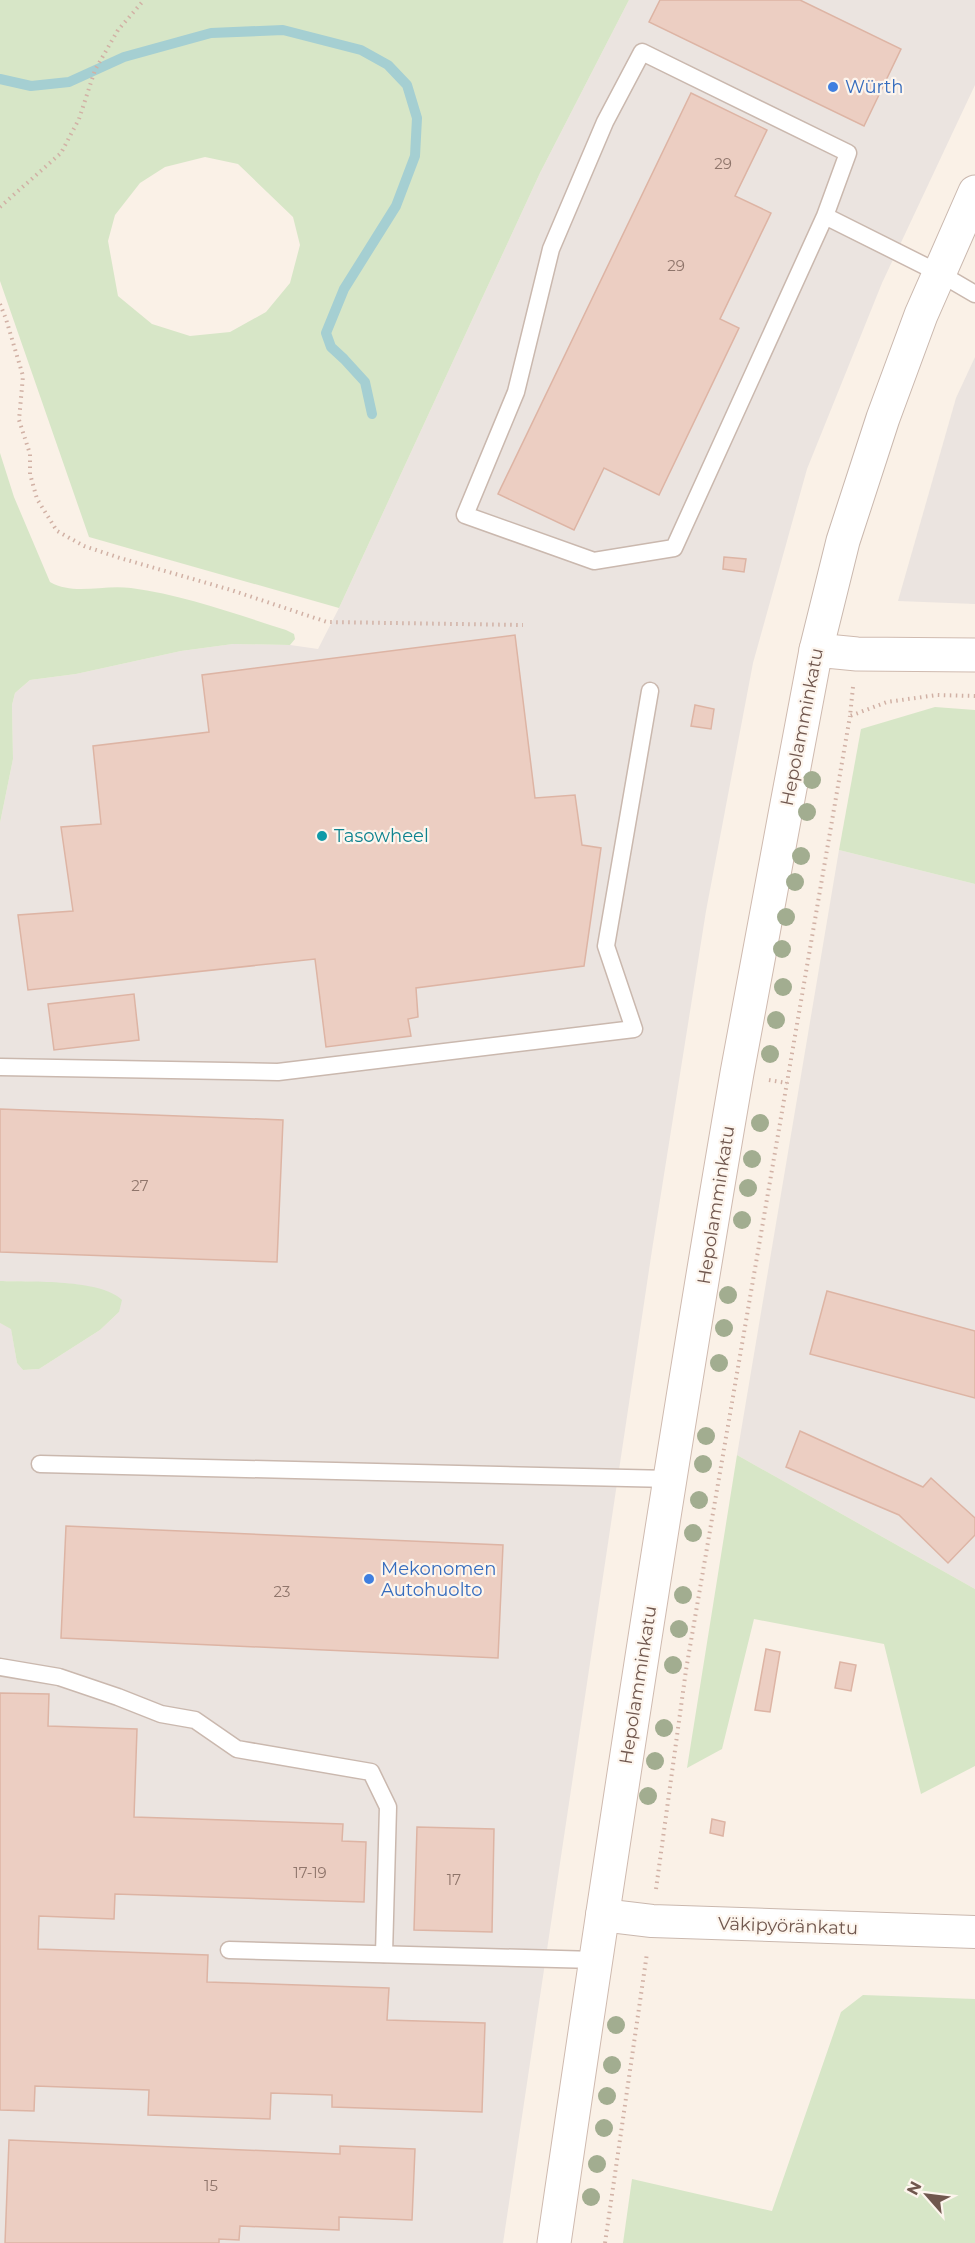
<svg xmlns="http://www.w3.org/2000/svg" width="975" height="2243" font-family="Montserrat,sans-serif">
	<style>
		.industrial { fill: #ebe4e0 }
		.green { fill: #d7e6c7; fill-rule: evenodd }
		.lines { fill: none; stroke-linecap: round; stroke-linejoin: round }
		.stream { stroke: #a5cfd2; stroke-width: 10 }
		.building { fill: #eccec2; stroke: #ddb4a4; stroke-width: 1.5 }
		.service-casing { stroke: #cab8ae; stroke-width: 19 }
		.minor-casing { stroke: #cab8ae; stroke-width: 34 }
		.tertiary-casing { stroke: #cab8ae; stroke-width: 35 }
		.secondary-casing { stroke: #cfbaaf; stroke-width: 35 }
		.path { stroke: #d1b1a5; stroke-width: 4; stroke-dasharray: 1.5 4.5; stroke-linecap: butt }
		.service { stroke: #fff; stroke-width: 16 }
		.minor { stroke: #fff; stroke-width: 32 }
		.tertiary { stroke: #fff; stroke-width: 33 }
		.secondary { stroke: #fff; stroke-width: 33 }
		.tree { fill: #a2ad90 }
		.shop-dot { fill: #3f7fe0; stroke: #fdf5ed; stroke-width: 2 }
		.culture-dot { fill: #0f9aa8; stroke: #fdf5ed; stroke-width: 2 }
		.labels { text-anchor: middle; stroke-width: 4.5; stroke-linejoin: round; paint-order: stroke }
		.number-label { font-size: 15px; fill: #8f756b }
		.shop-label { font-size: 18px; fill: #366cbe; stroke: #fdf5ed; text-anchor: start }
		.street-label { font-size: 18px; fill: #70574e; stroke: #fdf5ed }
		.culture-label { font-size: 18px; fill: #0d838f; stroke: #fdf5ed; text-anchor: start }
	</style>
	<rect width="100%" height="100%" fill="#faf1e7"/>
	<!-- industrial -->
	<g class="industrial">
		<path d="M629 0H975V85L882 283 807 469 753 663 706 911 652 1250 503 2243H0V1323L11 1328 17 1363 23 1370 39 1369 100 1330 119 1312 37 1282 0 1281V823L13 759 12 705 15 693 30 680 76 674 181 651 233 644 290 645 318 649 339 608 540 173Z"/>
		<path d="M975 357V604L898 601 956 398Z"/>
		<path d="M839 850 975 884V1589L737 1455Z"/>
	</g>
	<!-- green -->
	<g class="green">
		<path d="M0 0H629L540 173 339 608 89 537 0 281ZM205 157 238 164 293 217 300 245 290 283 266 312 230 332 190 336 152 324 118 296 108 241 115 215 140 183 165 167Z"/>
		<path d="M0 453 14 497 50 582C75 596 103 584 131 588 184 595 235 614 286 630L294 634 295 639 290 645 233 644 181 651 76 674 30 680 15 693 12 705 13 759 0 823Z"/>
		<path d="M935 707 975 710V884L839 850 861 729Z"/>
		<path d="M0 1281C31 1282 101 1279 122 1300L119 1312 100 1330 39 1369 23 1370 17 1363 11 1329 0 1323Z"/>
		<path d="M737 1455 975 1589V1766L921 1794 884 1644 754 1619 722 1749 687 1768Z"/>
		<path d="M863 1995 975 1999V2243H623L632 2179 772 2211 841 2012Z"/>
	</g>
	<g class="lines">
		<!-- stream -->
		<path class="stream" d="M0 79 31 86 69 82 124 57 211 33 283 30 361 50 388 65 407 85 417 118 415 156 396 206 344 289 326 333 331 347 344 359 365 382 372 414"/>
	</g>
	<!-- building -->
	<g class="building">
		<path d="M660 0H800L901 49 864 126 649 22Z"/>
		<path d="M691 93 767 130 735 196 771 213 720 319 739 328 659 495 604 468 574 530 498 494Z"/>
		<path d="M724 557 746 559 744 572 723 569Z"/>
		<path d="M515 635 535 798 575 795 582 845 601 848 584 966 416 988 418 1017 408 1019 411 1036 326 1047 315 959 28 990 18 915 73 911 61 827 101 824 93 746 209 732 202 675Z"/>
		<path d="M695 705 714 709 711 729 691 726Z"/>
		<path d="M134 994 139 1040 54 1050 48 1004Z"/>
		<path d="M0 1109 283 1120 277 1262 0 1252Z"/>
		<path d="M827 1291 975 1331V1398L810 1354Z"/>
		<path d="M800 1431 923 1487 931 1478 975 1518V1535L948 1563 899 1515 786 1467Z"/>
		<path d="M66 1526 503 1545 498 1658 61 1638Z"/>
		<path d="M766 1649 780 1652 770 1712 755 1710Z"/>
		<path d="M840 1662 856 1665 851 1691 835 1688Z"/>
		<path d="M0 1693 49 1694 48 1726 137 1729 134 1817 343 1824 342 1841 366 1842 364 1902 115 1894 114 1919 39 1916 38 1949 208 1955 207 1982 389 1988 387 2020 485 2023 482 2112 332 2107V2095L271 2093 270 2119 148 2115 149 2090 35 2086 34 2111 0 2110Z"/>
		<path d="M712 1819 725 1822 723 1836 710 1833Z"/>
		<path d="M417 1827 494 1829 492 1932 414 1930Z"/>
		<path d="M9 2140 340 2154V2146L415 2149 412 2220 339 2217V2230L240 2226 239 2240 219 2239V2243H5Z"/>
	</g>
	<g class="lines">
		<!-- service casing -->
		<g class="service-casing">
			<g id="service">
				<path d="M825 216 848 153 642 52 605 122 551 249 516 392 465 515 594 561 674 548 825 216 939 273 975 294"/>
				<path d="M0 1067 278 1072 634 1029 606 946 650 691"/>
				<path d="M40 1464 670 1479"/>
				<path d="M0 1667 59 1677 118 1697 161 1714 195 1720 237 1749 371 1772 388 1807 384 1954"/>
				<path d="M229 1950 595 1960"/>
			</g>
		</g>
		<!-- minor casing -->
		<g class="minor-casing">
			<path id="minor" d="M602 1915 652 1921 975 1932"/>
		</g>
		<!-- tertiary casing -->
		<g class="tertiary-casing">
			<path id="tertiary" d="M816 650 843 541 883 418 921 315 975 192"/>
		</g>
		<!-- secondary casing -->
		<g class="secondary-casing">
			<path id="secondary" d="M554 2243C611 1852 670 1462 737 1073 762 932 790 791 816 650L857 654 975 655"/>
		</g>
		<!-- path -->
		<g class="path">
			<path d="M0 207 61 153 79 119 95 70 118 30 144 0"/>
			<path d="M0 304 6 319 23 376 19 420 30 454V474L37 499 57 531 84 546 120 558 231 590 327 622 523 625"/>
			<path d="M853 687 850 716 887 702 937 695 975 696"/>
			<path d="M769 1080 787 1083"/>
			<path d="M656 1889 686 1670 850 716"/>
			<path d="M605 2243 647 1953"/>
		</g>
		<!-- service -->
		<use href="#service" class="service"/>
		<!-- minor -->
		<use href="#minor" class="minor"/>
		<!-- tertiary -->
		<use href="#tertiary" class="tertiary"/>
		<!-- secondary -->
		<use href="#secondary" class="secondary"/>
	</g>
	<!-- trees -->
	<g class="tree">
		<circle cx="812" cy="780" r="9"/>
		<circle cx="807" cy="812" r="9"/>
		<circle cx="801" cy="856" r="9"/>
		<circle cx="795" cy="882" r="9"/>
		<circle cx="786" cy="917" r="9"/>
		<circle cx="782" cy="949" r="9"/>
		<circle cx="783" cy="987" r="9"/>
		<circle cx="776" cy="1020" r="9"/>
		<circle cx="770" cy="1054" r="9"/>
		<circle cx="760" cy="1123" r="9"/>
		<circle cx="752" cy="1159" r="9"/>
		<circle cx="748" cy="1188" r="9"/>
		<circle cx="742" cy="1220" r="9"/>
		<circle cx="728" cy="1295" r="9"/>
		<circle cx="724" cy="1328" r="9"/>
		<circle cx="719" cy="1363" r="9"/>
		<circle cx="706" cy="1436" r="9"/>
		<circle cx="703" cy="1464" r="9"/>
		<circle cx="699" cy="1500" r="9"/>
		<circle cx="693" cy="1533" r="9"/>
		<circle cx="683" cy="1595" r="9"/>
		<circle cx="679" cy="1629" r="9"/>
		<circle cx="673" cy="1665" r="9"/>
		<circle cx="664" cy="1728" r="9"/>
		<circle cx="655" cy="1761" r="9"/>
		<circle cx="648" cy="1796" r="9"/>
		<circle cx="616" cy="2025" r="9"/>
		<circle cx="612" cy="2065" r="9"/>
		<circle cx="607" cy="2096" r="9"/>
		<circle cx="604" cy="2128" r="9"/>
		<circle cx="597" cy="2164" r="9"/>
		<circle cx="591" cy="2197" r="9"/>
	</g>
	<!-- markers -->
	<g class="shop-dot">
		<circle cx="833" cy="87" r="6"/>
		<circle cx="369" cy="1579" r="6"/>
	</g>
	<circle class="culture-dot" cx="322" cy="836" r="6"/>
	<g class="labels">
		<!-- number labels -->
		<g class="number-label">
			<text x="723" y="169">29</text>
			<text x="676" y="271">29</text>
			<text x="140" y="1191">27</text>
			<text x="282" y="1597">23</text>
			<text x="310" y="1878">17-19</text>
			<text x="454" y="1885">17</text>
			<text x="211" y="2191">15</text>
		</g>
		<!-- shop labels -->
		<g class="shop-label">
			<text x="845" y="93">Würth</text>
			<text x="381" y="1575">Mekonomen<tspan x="381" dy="21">Autohuolto</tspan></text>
		</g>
		<!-- street labels -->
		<g class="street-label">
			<text transform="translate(802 727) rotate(-79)" y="6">Hepolamminkatu</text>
			<text transform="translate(716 1205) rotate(-81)" y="6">Hepolamminkatu</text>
			<text transform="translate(638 1685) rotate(-81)" y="6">Hepolamminkatu</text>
			<text transform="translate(788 1926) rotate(2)" y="6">Väkipyöränkatu</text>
		</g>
		<!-- culture labels -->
		<g class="culture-label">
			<text x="334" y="842">Tasowheel</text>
		</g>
	</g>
	<!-- north arrow -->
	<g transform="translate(927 2195) rotate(298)" stroke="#fdf5ed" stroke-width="4.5" paint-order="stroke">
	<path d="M0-4.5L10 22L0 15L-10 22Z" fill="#70574e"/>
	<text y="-9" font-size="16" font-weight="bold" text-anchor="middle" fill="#70574e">N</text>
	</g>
</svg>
